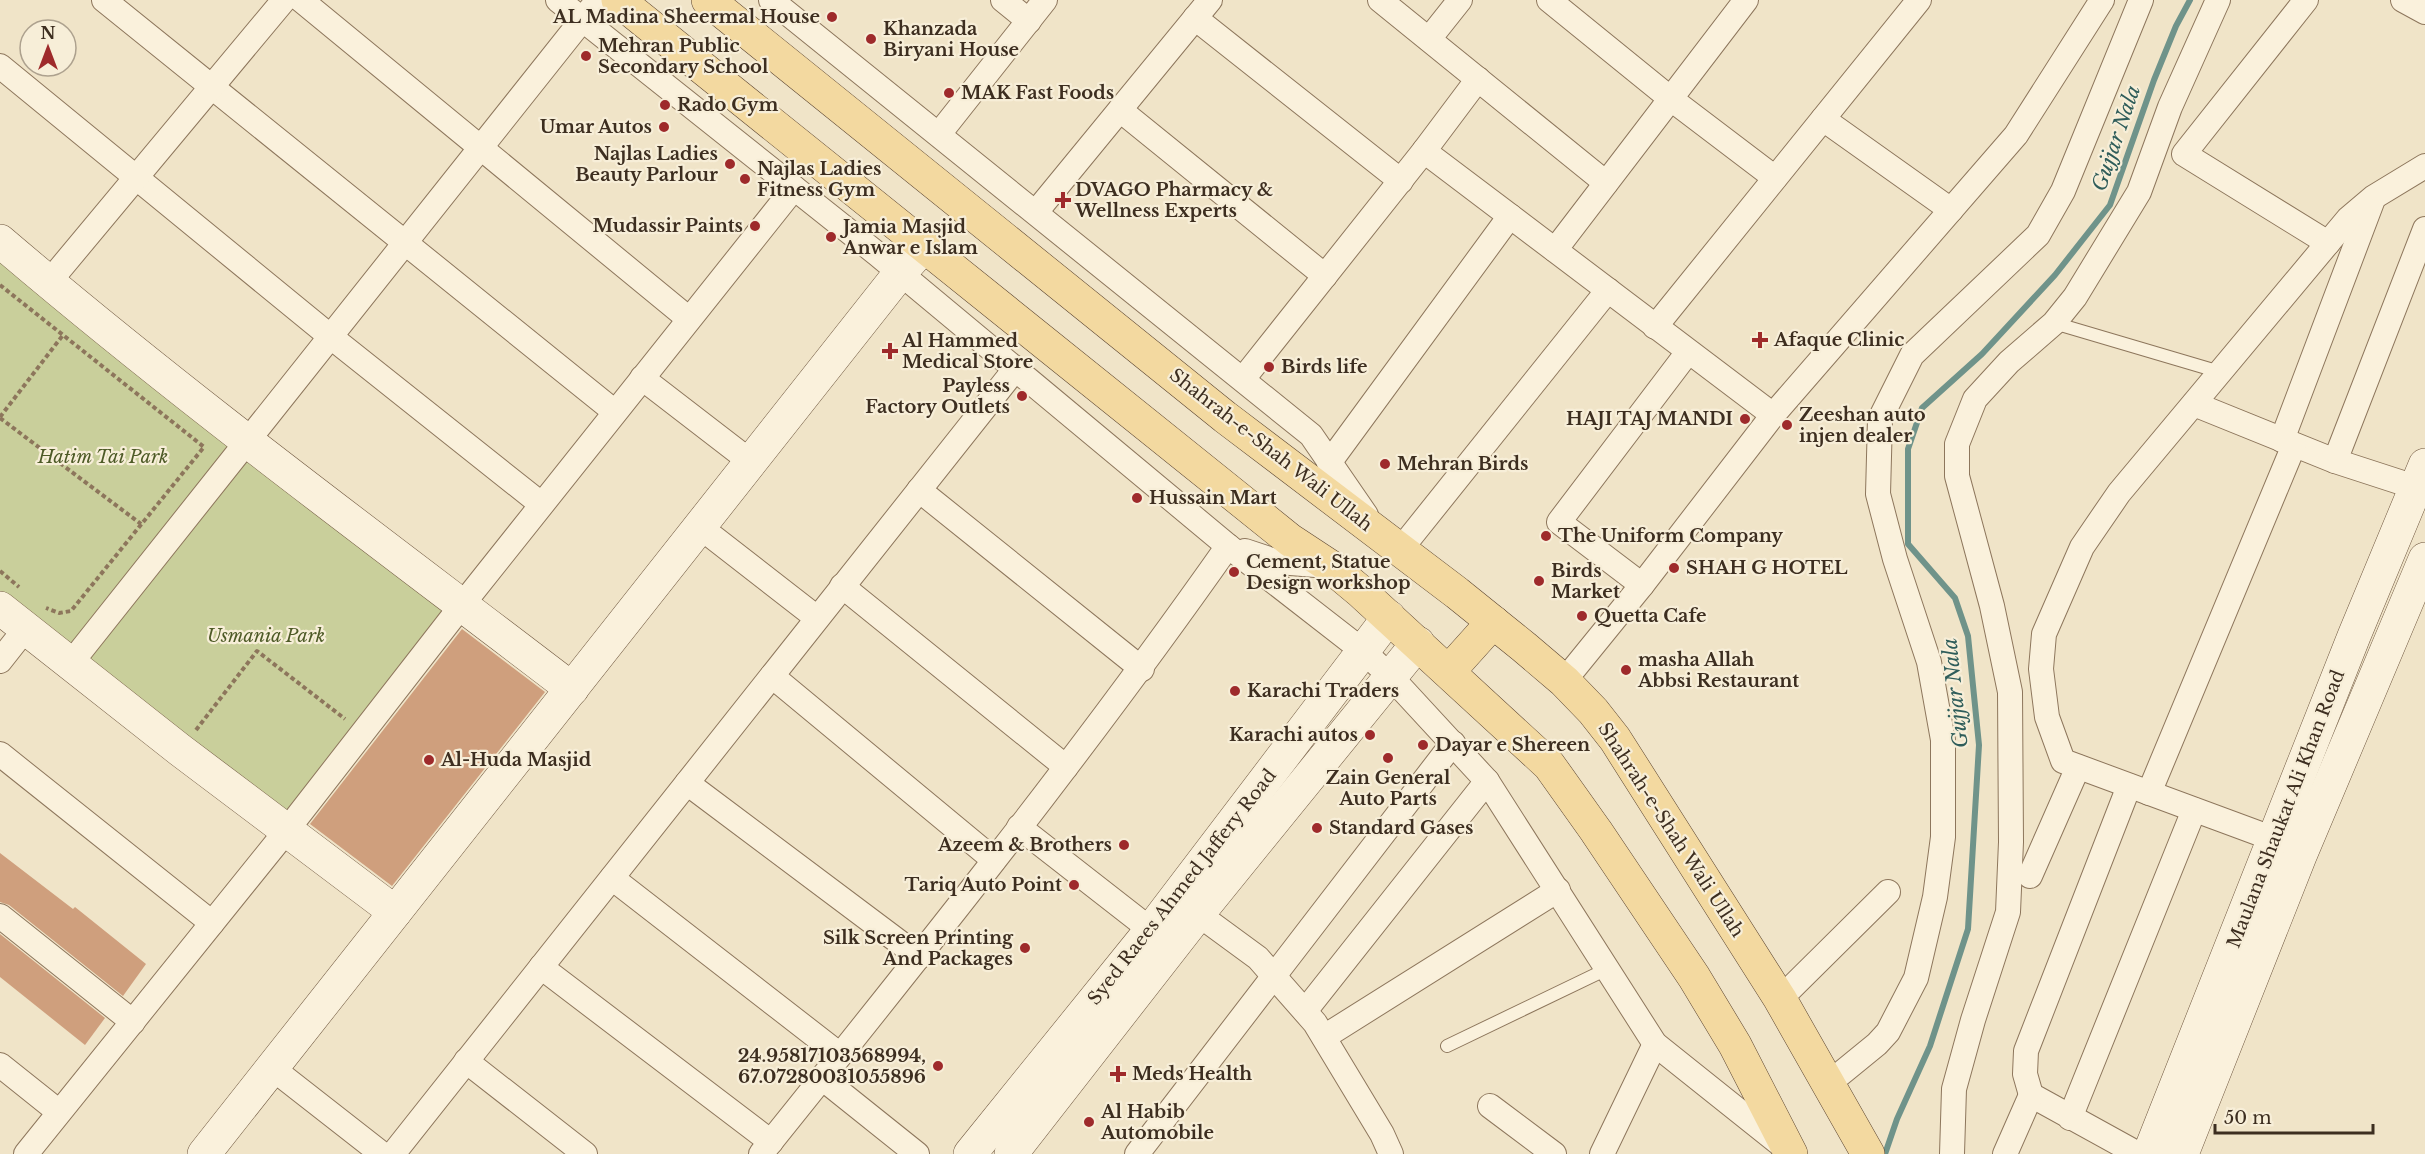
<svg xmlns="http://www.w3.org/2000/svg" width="2425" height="1154" font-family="'Libre Baskerville',serif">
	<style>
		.green { fill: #c9cf9b }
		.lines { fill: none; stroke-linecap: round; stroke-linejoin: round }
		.stream { stroke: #6f938a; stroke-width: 6 }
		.building { fill: #cf9f7d }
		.lane-casing { stroke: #8d765c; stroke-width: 14 }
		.street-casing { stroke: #8d765c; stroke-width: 26 }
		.secondary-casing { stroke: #6f573f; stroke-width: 34 }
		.primary-casing { stroke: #5b4430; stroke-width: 34 }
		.path { stroke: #8d765c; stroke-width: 4; stroke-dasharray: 4.5 3; stroke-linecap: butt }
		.lane { stroke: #faf1dc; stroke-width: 12 }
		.street { stroke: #faf1dc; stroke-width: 24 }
		.secondary { stroke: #faf1dc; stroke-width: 33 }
		.primary { stroke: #f3d9a0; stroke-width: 33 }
		.poi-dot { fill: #9e2a2b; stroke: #f7eed8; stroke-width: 2 }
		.labels { text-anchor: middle; stroke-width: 4.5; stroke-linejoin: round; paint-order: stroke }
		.poi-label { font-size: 18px; font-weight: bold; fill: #3d2e20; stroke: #f7eed8; text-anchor: start }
		.street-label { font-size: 18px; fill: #3d2e20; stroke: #f7eed8 }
		.park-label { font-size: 18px; font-style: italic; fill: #4d5a26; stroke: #f7eed8 }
		.water-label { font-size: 20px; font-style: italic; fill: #2f5d5a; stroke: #f7eed8 }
	</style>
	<rect width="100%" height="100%" fill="#f0e4c8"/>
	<!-- green -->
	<path class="green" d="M0 243 462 605 287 830 0 608Z"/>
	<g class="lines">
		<!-- stream -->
		<path class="stream" d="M1885 1154 1897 1119 1930 1046 1968 929 1979 745 1968 636 1955 598 1908 544V449L1922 408 1982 354 2055 275 2110 205 2154 80 2176 26 2190 0"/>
	</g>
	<!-- building -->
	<g class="building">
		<path d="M462 629 545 692 392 886 310 824Z"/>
		<path d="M0 853 73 909 75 907 146 964 123 996 9 905 0 902Z"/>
		<path d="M0 934 105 1018 85 1045 0 977Z"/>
	</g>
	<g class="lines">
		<!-- lane casing -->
		<g class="lane-casing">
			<g id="lane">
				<path d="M2054 323 2220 372"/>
				<path d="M1447 1046 1607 969"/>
			</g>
		</g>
		<!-- street casing -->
		<g class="street-casing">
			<g id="street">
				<path d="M104 0 615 412"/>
				<path d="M301 0 689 319"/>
				<path d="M558 0 876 253 1228 546 1363 651 1391 677 1487 781 1655 1044 1784 1147"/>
				<path d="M771 0 1311 435 1366 515"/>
				<path d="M1003 0 1029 21"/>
				<path d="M1380 0 1606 183"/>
				<path d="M1549 0 1671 99 1775 178"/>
				<path d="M2306 0 2184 154 2328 243"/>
				<path d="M2403 0 2425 12"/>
				<path d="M1195 18 1401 181"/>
				<path d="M1429 39 1460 0"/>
				<path d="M0 66 331 337 541 504"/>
				<path d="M1120 110 1325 276"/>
				<path d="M1823 119 1951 210"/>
				<path d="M939 134 1045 0"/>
				<path d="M1424 151 1773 415"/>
				<path d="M1036 212 1210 0"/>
				<path d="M1555 250 1746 0"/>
				<path d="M49 282 284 0"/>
				<path d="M1655 327 1919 0"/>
				<path d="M642 378 751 462"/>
				<path d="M1243 379 1424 151 1478 79"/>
				<path d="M2194 404 2335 461 2415 487"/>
				<path d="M2282 440 2372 202"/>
				<path d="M2335 461 2425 229"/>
				<path d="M1329 463 1510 216"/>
				<path d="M919 490 1142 669"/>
				<path d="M700 527 817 618"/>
				<path d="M1400 550 1608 290"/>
				<path d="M1245 551 1278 562 1328 566"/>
				<path d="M1642 585 1559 522 1688 352"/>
				<path d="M842 586 1066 767"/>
				<path d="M0 661 26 628"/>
				<path d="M71 663 598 0"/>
				<path d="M772 676 994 860"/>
				<path d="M1564 681 1642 585 1773 415 2016 135 2102 0"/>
				<path d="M0 754 212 923"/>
				<path d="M687 783 919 957"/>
				<path d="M2129 786 2026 1051 2025 1074 2031 1095 2138 1154"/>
				<path d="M2149 793 2294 445"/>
				<path d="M1019 827 1151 930"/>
				<path d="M2274 839 2063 761 2047 717 2041 669 2044 634 2082 547 2119 493 2348 219 2374 197 2425 166"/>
				<path d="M2030 876 2078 767"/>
				<path d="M612 878 840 1055"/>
				<path d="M1198 914 1258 958 1315 1023 1382 1134 1391 1154"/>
				<path d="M0 916 133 1022"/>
				<path d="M541 967 771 1142"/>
				<path d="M1780 999 1888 892"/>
				<path d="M1305 1011 1487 781"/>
				<path d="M1324 1037 1558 890"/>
				<path d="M466 1061 585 1154"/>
				<path d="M0 1065 59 1112"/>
				<path d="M272 1068 382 1154"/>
				<path d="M822 1078 917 1154"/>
				<path d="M1828 1084 1877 1044 1888 1032 1916 978 1935 897 1943 837V740L1929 662 1895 559 1878 494 1880 419 1912 355 2038 235 2063 191 2141 0"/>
				<path d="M1490 1106 1554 1154"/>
				<path d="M2070 1118 2194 810"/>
				<path d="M26 1154 287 830 462 605 794 188"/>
				<path d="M393 1154 1016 368"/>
				<path d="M761 1154C921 955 1081 755 1228 546"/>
				<path d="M1137 1154 1453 743"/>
				<path d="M1602 1154 1655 1044"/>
				<path d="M1952 1154 1954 1089 1973 1020 2008 912 2011 842 2010 692 1992 606 1957 476V444L1975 399 2009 362 2054 323 2075 297 2139 192 2170 107 2218 0"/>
				<path d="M2005 1154 2031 1095"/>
			</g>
		</g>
		<!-- secondary casing -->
		<g class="secondary-casing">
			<g id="secondary">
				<path d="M0 241C184 398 380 542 572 689"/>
				<path d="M0 608 180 750 395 912"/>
				<path d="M204 1154 900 273 924 246"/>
				<path d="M970 1154 1151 930 1389 617"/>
				<path d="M1011 1154 1198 914 1418 643"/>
				<path d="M2149 1154 2354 636 2425 465"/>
				<path d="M2182 1154 2300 856 2425 559"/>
			</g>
		</g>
		<!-- primary casing -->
		<g class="primary-casing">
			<g id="primary">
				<path d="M618 0 1290 540 1331 567 1361 592 1549 765 1596 831 1694 977 1735 1045 1791 1154"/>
				<path d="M708 0 1225 417 1457 593 1524 647 1564 681 1593 711 1615 739 1780 999 1868 1154"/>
				<path d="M1449 671 1493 622"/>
			</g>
		</g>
		<!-- path -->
		<g class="path">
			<path d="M0 285 204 447 71 611 59 613 46 608"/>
			<path d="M0 417 63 335"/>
			<path d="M0 418 141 524"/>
			<path d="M0 571 19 587"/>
			<path d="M196 730 257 651 345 719"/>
		</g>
		<!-- lane -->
		<use href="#lane" class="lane"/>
		<!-- street -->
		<use href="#street" class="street"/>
		<!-- secondary -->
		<use href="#secondary" class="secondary"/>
		<!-- primary -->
		<use href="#primary" class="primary"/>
	</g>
	<!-- markers -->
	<g class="poi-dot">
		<circle cx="832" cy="17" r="6"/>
		<circle cx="871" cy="39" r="6"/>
		<circle cx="586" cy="56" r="6"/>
		<circle cx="949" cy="93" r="6"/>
		<circle cx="665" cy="105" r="6"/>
		<circle cx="664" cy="127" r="6"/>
		<circle cx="730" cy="164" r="6"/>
		<circle cx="745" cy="179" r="6"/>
		<path d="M1060 191h6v6h6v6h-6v6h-6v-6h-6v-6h6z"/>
		<circle cx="755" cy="226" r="6"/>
		<circle cx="831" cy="237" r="6"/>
		<path d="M1757 331h6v6h6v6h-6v6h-6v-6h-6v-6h6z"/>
		<path d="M887 342h6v6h6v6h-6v6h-6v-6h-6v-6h6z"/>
		<circle cx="1269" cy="367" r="6"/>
		<circle cx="1022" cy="396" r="6"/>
		<circle cx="1745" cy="419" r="6"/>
		<circle cx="1787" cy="425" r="6"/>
		<circle cx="1385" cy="464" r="6"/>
		<circle cx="1137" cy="498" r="6"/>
		<circle cx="1546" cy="536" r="6"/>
		<circle cx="1674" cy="568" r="6"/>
		<circle cx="1234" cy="572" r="6"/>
		<circle cx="1539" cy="581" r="6"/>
		<circle cx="1582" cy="616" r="6"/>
		<circle cx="1626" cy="670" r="6"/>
		<circle cx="1235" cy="691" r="6"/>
		<circle cx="1370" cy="735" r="6"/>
		<circle cx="1423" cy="745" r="6"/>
		<circle cx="1388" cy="758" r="6"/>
		<circle cx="429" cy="760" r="6"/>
		<circle cx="1317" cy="828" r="6"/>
		<circle cx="1124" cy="845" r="6"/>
		<circle cx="1074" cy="885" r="6"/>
		<circle cx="1025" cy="948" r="6"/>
		<circle cx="938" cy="1066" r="6"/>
		<path d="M1115 1065h6v6h6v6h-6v6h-6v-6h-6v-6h6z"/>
		<circle cx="1089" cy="1122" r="6"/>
	</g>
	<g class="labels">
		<!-- poi labels -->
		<g class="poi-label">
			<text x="820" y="23" text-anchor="end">AL Madina Sheermal House</text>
			<text x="883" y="35">Khanzada<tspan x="883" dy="21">Biryani House</tspan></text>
			<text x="598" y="52">Mehran Public<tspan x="598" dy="21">Secondary School</tspan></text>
			<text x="961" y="99">MAK Fast Foods</text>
			<text x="677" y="111">Rado Gym</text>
			<text x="652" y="133" text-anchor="end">Umar Autos</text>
			<text x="718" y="160" text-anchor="end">Najlas Ladies<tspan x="718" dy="21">Beauty Parlour</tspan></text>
			<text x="757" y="175">Najlas Ladies<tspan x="757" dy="21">Fitness Gym</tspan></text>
			<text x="1075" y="196">DVAGO Pharmacy &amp;<tspan x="1075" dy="21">Wellness Experts</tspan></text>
			<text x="743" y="232" text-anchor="end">Mudassir Paints</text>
			<text x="843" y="233">Jamia Masjid<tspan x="843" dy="21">Anwar e Islam</tspan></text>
			<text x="1774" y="346">Afaque Clinic</text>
			<text x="902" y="347">Al Hammed<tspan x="902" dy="21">Medical Store</tspan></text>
			<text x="1281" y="373">Birds life</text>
			<text x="1010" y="392" text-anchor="end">Payless<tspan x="1010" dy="21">Factory Outlets</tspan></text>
			<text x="1799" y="421">Zeeshan auto<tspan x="1799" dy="21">injen dealer</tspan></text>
			<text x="1733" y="425" text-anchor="end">HAJI TAJ MANDI</text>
			<text x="1397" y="470">Mehran Birds</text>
			<text x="1149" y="504">Hussain Mart</text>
			<text x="1558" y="542">The Uniform Company</text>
			<text x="1246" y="568">Cement, Statue<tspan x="1246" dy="21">Design workshop</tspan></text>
			<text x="1686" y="574">SHAH G HOTEL</text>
			<text x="1551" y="577">Birds<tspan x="1551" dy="21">Market</tspan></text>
			<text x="1594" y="622">Quetta Cafe</text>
			<text x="1638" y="666">masha Allah<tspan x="1638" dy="21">Abbsi Restaurant</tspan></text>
			<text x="1247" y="697">Karachi Traders</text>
			<text x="1358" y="741" text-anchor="end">Karachi autos</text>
			<text x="1435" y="751">Dayar e Shereen</text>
			<text x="441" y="766">Al-Huda Masjid</text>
			<text x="1388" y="784" text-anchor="middle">Zain General<tspan x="1388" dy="21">Auto Parts</tspan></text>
			<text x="1329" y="834">Standard Gases</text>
			<text x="1112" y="851" text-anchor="end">Azeem &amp; Brothers</text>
			<text x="1062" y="891" text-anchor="end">Tariq Auto Point</text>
			<text x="1013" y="944" text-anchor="end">Silk Screen Printing<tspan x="1013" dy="21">And Packages</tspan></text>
			<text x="926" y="1062" text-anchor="end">24.95817103568994,<tspan x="926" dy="21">67.07280031055896</tspan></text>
			<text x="1132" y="1080">Meds Health</text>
			<text x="1101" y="1118">Al Habib<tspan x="1101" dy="21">Automobile</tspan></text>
		</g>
		<!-- street labels -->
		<g class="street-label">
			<text transform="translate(1271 450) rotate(38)" y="6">Shahrah-e-Shah Wali Ullah</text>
			<text transform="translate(2286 809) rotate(-69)" y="6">Maulana Shaukat Ali Khan Road</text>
			<text transform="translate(1671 830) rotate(57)" y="6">Shahrah-e-Shah Wali Ullah</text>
			<text transform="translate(1182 887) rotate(-52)" y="6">Syed Raees Ahmed Jaffery Road</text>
		</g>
		<!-- park labels -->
		<g class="park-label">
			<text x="103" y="463">Hatim Tai Park</text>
			<text x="266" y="642">Usmania Park</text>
		</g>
		<!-- water labels -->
		<g class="water-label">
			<text transform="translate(2116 138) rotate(-71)" y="7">Gujjar Nala</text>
			<text transform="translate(1955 693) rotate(-96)" y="7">Gujjar Nala</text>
		</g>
	</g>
	<!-- north arrow -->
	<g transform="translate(48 48)"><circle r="28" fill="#f7eed8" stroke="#ada18e" stroke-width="1.5"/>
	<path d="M0-4.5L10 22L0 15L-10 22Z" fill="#9e2a2b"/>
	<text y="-9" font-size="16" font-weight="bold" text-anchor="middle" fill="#3d2e20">N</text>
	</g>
	<!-- scale -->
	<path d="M2215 1124v9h158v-9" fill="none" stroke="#3d2e20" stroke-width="3"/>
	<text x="2224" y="1124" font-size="18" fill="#3d2e20" stroke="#f7eed8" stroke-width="4.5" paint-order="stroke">50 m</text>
</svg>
